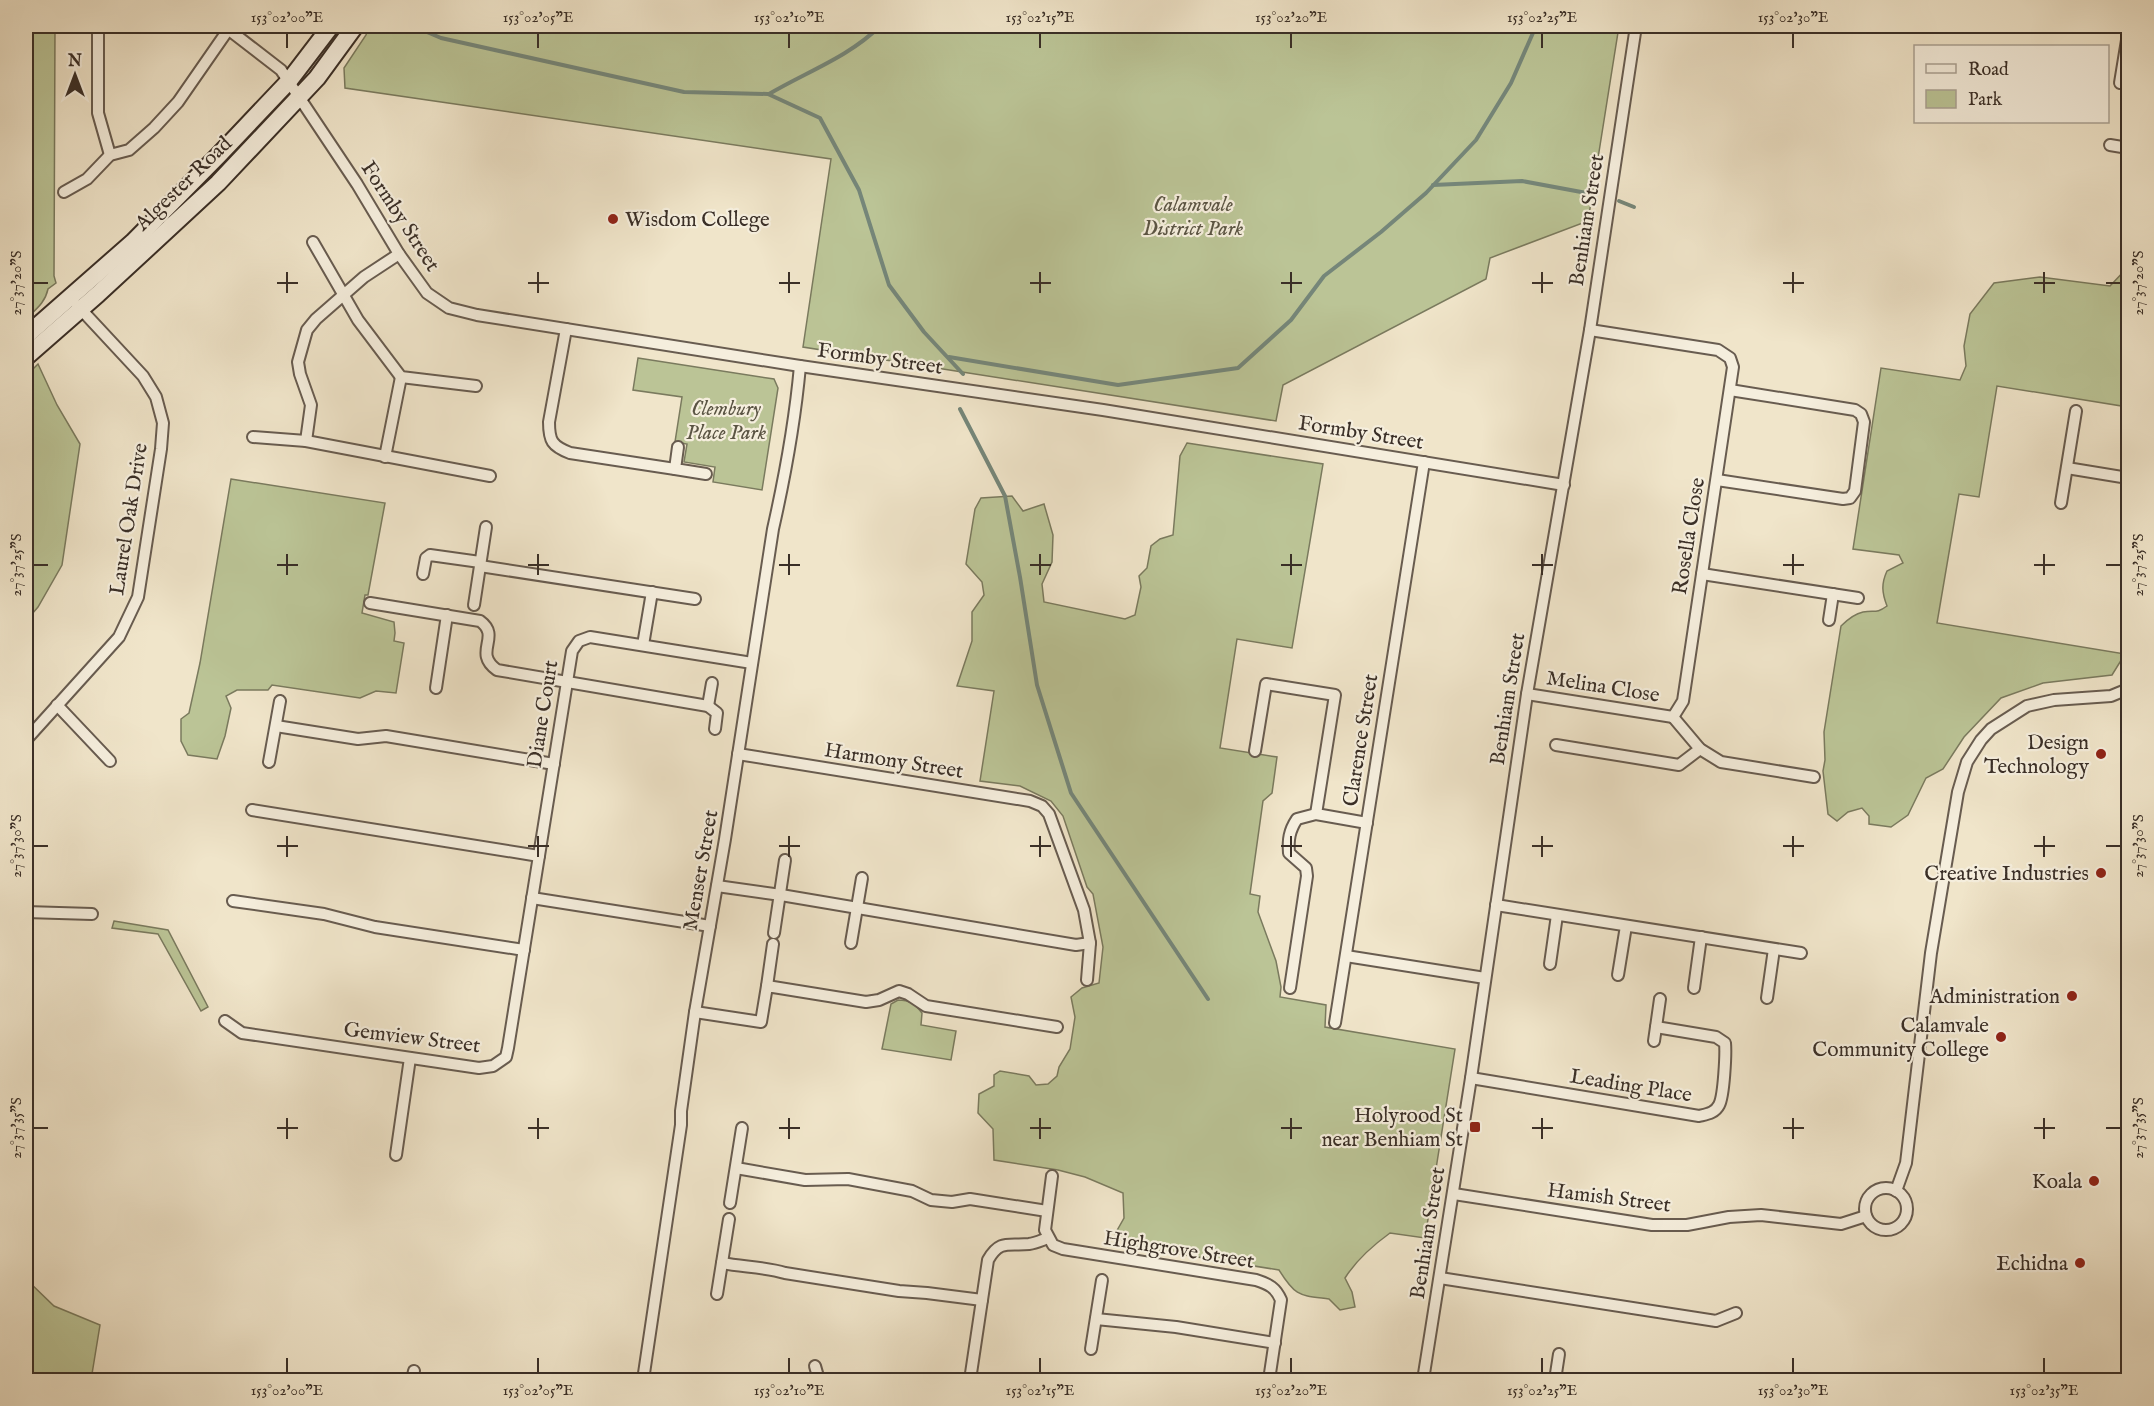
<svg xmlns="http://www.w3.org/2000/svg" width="2154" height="1406" font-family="'IM FELL English',serif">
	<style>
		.green { fill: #bbc496; stroke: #7a7a5e; stroke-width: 1.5 }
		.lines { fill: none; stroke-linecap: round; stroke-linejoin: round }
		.stream { stroke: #758679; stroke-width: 4 }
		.street-casing { stroke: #685c50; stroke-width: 14 }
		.secondary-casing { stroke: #3a2f27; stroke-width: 20 }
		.street { stroke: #f5eedd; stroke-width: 10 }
		.secondary { stroke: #f5eedd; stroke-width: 16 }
		.ticks { fill: none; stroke: #3a2f27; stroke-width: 2 }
		.poi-dot { fill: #8f2418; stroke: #f5eedd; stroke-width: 2 }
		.labels { text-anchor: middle; stroke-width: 4.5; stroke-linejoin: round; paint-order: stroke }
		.street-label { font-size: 21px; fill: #3a2f27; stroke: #f5eedd }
		.park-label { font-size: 21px; font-style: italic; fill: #5a5443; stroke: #f5eedd }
		.poi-label { font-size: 21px; fill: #3a2f27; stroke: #f5eedd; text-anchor: end }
		.neatline { fill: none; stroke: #3a2f27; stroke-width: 2 }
		.ticks-label { font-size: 15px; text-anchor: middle; fill: #3a2f27 }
	</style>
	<rect width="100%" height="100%" fill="#f0e5ca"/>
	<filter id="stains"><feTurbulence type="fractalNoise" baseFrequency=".00333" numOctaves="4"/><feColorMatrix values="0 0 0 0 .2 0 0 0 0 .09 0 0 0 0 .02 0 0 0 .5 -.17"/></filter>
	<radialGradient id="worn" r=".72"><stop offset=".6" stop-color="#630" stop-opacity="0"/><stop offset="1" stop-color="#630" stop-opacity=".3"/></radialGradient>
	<!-- green -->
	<g class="green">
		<path d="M26 26H55L54 276 56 283 48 289C45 303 36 309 26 319Z"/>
		<path d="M369 26H1619L1588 221 1490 258 1486 279 1283 385 1276 421 803 347 831 159 345 88 344 68 366 35Z"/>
		<path d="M2128 267V407L1997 386 1979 497 1959 494 1937 623 2125 654 2112 675 2043 683 2001 698 1964 737 1943 769 1926 778 1908 815 1891 827 1869 824V816L1862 808 1848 812 1837 821 1828 814 1823 771 1825 760 1824 732 1841 626C1847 620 1854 614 1863 612 1875 610 1876 614 1887 606 1882 593 1881 584 1887 571L1903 563 1899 555 1853 549 1881 368 1960 380 1966 366 1964 346 1970 314 1994 283 2040 277 2110 286Z"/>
		<path d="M638 358 774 379 778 388 762 490 713 482 715 467 684 462 687 444 675 442 682 397 633 390Z"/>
		<path d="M38 364 57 405 80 444 62 565 38 607 26 621V376Z"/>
		<path d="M1187 443 1323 464 1292 648 1237 639 1220 748 1277 757 1272 793 1263 801 1250 894 1260 896 1258 912 1276 961 1281 987 1280 997 1326 1005 1325 1027 1455 1049 1425 1238 1390 1233C1372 1246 1357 1259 1345 1278L1352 1292 1355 1307 1340 1310 1329 1299C1299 1295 1296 1297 1279 1270L1129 1246 1115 1234 1124 1218 1123 1193 1085 1177 1058 1170 994 1160 993 1129 978 1113 979 1094 994 1086V1075L1000 1071 1029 1076 1036 1085 1048 1084 1057 1076 1059 1067 1070 1049 1075 1017 1071 997 1082 988 1099 983 1103 947 1093 894 1087 887 1063 816 1051 801 1020 786 980 781 994 691 957 686 972 641V612L984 595 982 582 966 564 975 509 981 498 1012 496 1023 511 1044 504 1053 535 1052 562 1042 584 1044 602 1125 619 1135 615 1141 587 1139 576 1147 568 1151 546 1160 539 1173 535 1180 456Z"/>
		<path d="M231 479 385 503 368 595H365L362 613 394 622 395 633 394 641 404 643 396 693 376 691 360 698 272 685 268 690H237L226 696 231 708 225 736 217 759 188 755 181 741V719L189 713 200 663Z"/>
		<path d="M114 921 168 930 208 1007 201 1011 158 934 112 928Z"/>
		<path d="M898 1000C910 1000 915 1004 922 1013L921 1025 956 1031 951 1060 882 1049 891 1004Z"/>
		<path d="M26 1279 54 1306 100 1325 91 1380H26Z"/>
	</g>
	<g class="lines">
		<!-- stream -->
		<g class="stream">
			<path d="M413 26 441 38 684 92 768 94 820 118 859 190 889 285 924 332 963 374"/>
			<path d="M769 94C806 72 849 57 880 26"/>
			<path d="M1433 185 1522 181 1592 194"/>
			<path d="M1619 201 1634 207"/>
			<path d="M949 357 1118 385 1238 368 1291 320 1324 276 1381 232 1426 193 1476 140 1511 83 1536 26"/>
			<path d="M960 409 1005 496 1020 577 1037 685 1071 793 1208 999"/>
			<path d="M26 1367 32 1380"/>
		</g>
		<!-- street casing -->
		<g class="street-casing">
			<g id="street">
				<path d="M98 26V113L110 155"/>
				<path d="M224 26 281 70 357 184 399 254 427 293 449 308 477 315 800 366 1103 410 1564 485"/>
				<path d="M2120 83 2128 34"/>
				<path d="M2110 145 2128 148"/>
				<path d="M64 192 87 179 110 155 129 150 154 128 178 102 228 30"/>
				<path d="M313 242 358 320 401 377 476 386"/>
				<path d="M566 329 549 422C549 441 552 446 570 453L675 469"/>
				<path d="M1590 330 1718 350 1730 358 1733 367 1683 701 1673 717"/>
				<path d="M253 437 306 441 490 476"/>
				<path d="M306 441 311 405 300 374 298 362 307 330 316 319 364 277 399 254"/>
				<path d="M678 447 675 469 706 474"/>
				<path d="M385 457 401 377"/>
				<path d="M2067 468 2128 478"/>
				<path d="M1717 480 1843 499 1850 498 1855 491 1864 422 1861 414 1855 410 1730 390"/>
				<path d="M2061 503 2076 411"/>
				<path d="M480 566 695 599"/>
				<path d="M423 574 426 558 430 555 480 562"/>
				<path d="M1702 574 1858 598"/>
				<path d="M370 603 480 621C502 637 472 652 497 670L708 706 717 713 715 729"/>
				<path d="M474 605 486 527"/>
				<path d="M1829 620 1833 594"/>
				<path d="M643 645 652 592"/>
				<path d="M436 688 447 615"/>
				<path d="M1527 694 1673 717"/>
				<path d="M57 705 110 761"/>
				<path d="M708 706 712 683"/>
				<path d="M1673 717 1700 749 1721 762 1814 777"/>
				<path d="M276 726 358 739 386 736 554 764"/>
				<path d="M26 740 119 637 138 597 161 449 163 423 156 397 143 376 77 305"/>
				<path d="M1556 745 1679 765 1700 749"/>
				<path d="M1255 751 1266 684 1335 695 1316 814"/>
				<path d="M738 754 1030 801 1042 806 1049 814 1084 910 1090 943 1087 980"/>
				<path d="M269 762 280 701"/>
				<path d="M252 810 539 856"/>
				<path d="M717 886 781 895 1076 945 1090 943"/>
				<path d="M532 898 710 926"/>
				<path d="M233 901 324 914 375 927 524 950"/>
				<path d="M1496 905 1801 953"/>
				<path d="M26 912 92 914"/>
				<path d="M774 933 785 860"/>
				<path d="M851 943 862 878"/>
				<path d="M1346 956 1485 978"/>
				<path d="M1550 964 1557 915"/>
				<path d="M1618 975 1626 926"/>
				<path d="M767 986 773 944"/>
				<path d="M1290 988 1307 876 1306 868 1289 853C1288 840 1289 831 1297 819L1316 814 1367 823"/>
				<path d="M1694 988 1701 937"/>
				<path d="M1767 998 1774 949"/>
				<path d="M695 1012 761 1022 767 986 866 1002 879 1000 899 991 908 994 926 1006 1057 1027"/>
				<path d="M225 1021 242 1033 479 1068 493 1066 506 1057 508 1048 572 651 579 641 590 637 752 663"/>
				<path d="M1335 1023 1424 462"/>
				<path d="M1654 1041 1660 999"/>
				<path d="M1471 1078 1699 1116C1707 1114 1715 1113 1719 1105 1724 1096 1726 1053 1725 1043L1716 1037 1656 1027"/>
				<path d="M26 1127V1158"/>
				<path d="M396 1155 410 1058"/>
				<path d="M736 1168 805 1180 848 1179 912 1191 931 1200 952 1202 970 1199 1047 1211"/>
				<path d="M1052 1176 1045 1230 1053 1245 1063 1249 1256 1280C1269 1284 1276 1288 1281 1300L1269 1380"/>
				<circle cx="1886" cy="1209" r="21"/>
				<path d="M1896 1191 1906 1163 1931 953 1958 792 1967 762 1981 740 1991 729 2027 706 2054 700 2111 696 2128 689"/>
				<path d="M1454 1194 1652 1225H1687L1729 1217 1761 1215 1841 1224 1866 1216"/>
				<path d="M730 1203 742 1128"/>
				<path d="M722 1263C743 1267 765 1267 785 1273L899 1291 927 1293 982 1300"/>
				<path d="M1440 1278 1716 1321 1736 1313"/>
				<path d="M717 1294 729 1219"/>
				<path d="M1096 1319 1176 1327 1275 1343"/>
				<path d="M1091 1349 1102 1280"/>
				<path d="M815 1366 819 1380"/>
				<path d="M412 1380 414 1371"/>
				<path d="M643 1380 681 1125V1111L695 1012 725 839 773 529C785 476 795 421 800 366"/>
				<path d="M970 1380 988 1260C1000 1239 1009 1246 1029 1244 1036 1243 1042 1240 1048 1238"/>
				<path d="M1423 1380 1471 1078 1527 694 1590 330 1636 26"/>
				<path d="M1555 1380 1559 1354"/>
			</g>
		</g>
		<!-- secondary casing -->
		<g class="secondary-casing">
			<g id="secondary">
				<path d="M26 336 133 242 218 156 289 81 331 26"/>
				<path d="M26 357 98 294 218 183 317 78 355 26"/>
			</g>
		</g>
		<!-- street -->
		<use href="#street" class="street"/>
		<!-- secondary -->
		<use href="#secondary" class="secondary"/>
	</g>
	<!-- ticks -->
	<path class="ticks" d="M287 33V48M538 33V48M789 33V48M1040 33V48M1291 33V48M1542 33V48M1793 33V48M287 272V293M538 272V293M789 272V293M1040 272V293M1291 272V293M1542 272V293M1793 272V293M2044 272V293M33 283H48M277 283H298M528 283H549M779 283H800M1030 283H1051M1281 283H1302M1532 283H1553M1783 283H1804M2034 283H2055M2106 283H2121M287 554V575M538 554V575M789 554V575M1040 554V575M1291 554V575M1542 554V575M1793 554V575M2044 554V575M33 565H48M277 565H298M528 565H549M779 565H800M1030 565H1051M1281 565H1302M1532 565H1553M1783 565H1804M2034 565H2055M2106 565H2121M287 836V857M538 836V857M789 836V857M1040 836V857M1291 836V857M1542 836V857M1793 836V857M2044 836V857M33 846H48M277 846H298M528 846H549M779 846H800M1030 846H1051M1281 846H1302M1532 846H1553M1783 846H1804M2034 846H2055M2106 846H2121M287 1118V1139M538 1118V1139M789 1118V1139M1040 1118V1139M1291 1118V1139M1542 1118V1139M1793 1118V1139M2044 1118V1139M33 1128H48M277 1128H298M528 1128H549M779 1128H800M1030 1128H1051M1281 1128H1302M1532 1128H1553M1783 1128H1804M2034 1128H2055M2106 1128H2121M287 1358V1373M538 1358V1373M789 1358V1373M1040 1358V1373M1291 1358V1373M1542 1358V1373M1793 1358V1373M2044 1358V1373"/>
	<!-- markers -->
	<g class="poi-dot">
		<circle cx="613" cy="219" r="6"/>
		<circle cx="2101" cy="754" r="6"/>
		<circle cx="2101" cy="873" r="6"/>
		<circle cx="2072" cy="996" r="6"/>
		<circle cx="2001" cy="1037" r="6"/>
		<rect x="1469" y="1121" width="12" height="12" rx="3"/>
		<circle cx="2094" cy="1181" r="6"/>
		<circle cx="2080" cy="1263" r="6"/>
	</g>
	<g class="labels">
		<!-- street labels -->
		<g class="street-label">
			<text transform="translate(183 183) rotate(-44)" y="7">Algester Road</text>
			<text transform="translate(401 216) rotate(57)" y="7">Formby Street</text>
			<text transform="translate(1586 220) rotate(-81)" y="7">Benhiam Street</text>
			<text transform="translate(880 358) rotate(8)" y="7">Formby Street</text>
			<text transform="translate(1361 432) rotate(9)" y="7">Formby Street</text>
			<text transform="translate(128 519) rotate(-81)" y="7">Laurel Oak Drive</text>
			<text transform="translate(1688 536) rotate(-81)" y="7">Rosella Close</text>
			<text transform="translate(1603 686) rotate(9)" y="7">Melina Close</text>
			<text transform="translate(1507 699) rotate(-81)" y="7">Benhiam Street</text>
			<text transform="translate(542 714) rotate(-81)" y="7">Diane Court</text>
			<text transform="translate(1360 740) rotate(-81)" y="7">Clarence Street</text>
			<text transform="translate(894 760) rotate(9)" y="7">Harmony Street</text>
			<text transform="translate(700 870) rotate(-80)" y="7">Menser Street</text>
			<text transform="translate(412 1037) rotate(7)" y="7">Gemview Street</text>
			<text transform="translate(1631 1085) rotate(9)" y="7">Leading Place</text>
			<text transform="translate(1609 1197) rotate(7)" y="7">Hamish Street</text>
			<text transform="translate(1427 1233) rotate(-81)" y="7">Benhiam Street</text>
			<text transform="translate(1179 1249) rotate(9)" y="7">Highgrove Street</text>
		</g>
		<!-- park labels -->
		<g class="park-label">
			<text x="1193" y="211">Calamvale<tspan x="1193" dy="24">District Park</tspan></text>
			<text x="726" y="415">Clembury<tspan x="726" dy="24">Place Park</tspan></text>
		</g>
		<!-- poi labels -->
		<g class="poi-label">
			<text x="625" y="226" text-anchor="start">Wisdom College</text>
			<text x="2089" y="749">Design<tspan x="2089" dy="24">Technology</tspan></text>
			<text x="2089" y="880">Creative Industries</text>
			<text x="2060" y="1003">Administration</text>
			<text x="1989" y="1032">Calamvale<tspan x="1989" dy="24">Community College</tspan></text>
			<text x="1463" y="1122">Holyrood St<tspan x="1463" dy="24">near Benhiam St</tspan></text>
			<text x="2082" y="1188">Koala</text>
			<text x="2068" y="1270">Echidna</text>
		</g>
	</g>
	<!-- margin -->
	<rect width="2154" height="1406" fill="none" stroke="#f0e5ca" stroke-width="66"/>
	<!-- legend -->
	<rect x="1914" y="45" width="195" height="78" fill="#f5eedd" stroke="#aaa294" stroke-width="1.5"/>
	<rect x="1926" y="64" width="30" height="9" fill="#f5eedd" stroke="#aaa294" stroke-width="1.5"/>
	<text x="1968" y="75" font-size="18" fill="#3a2f27">Road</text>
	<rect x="1926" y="90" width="30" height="18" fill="#bbc496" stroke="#aaa294" stroke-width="1.5"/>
	<text x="1968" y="105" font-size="18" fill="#3a2f27">Park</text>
	<!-- north arrow -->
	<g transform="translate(75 75)" stroke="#f5eedd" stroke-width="4.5" paint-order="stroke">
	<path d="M0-4.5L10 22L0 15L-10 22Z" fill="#3a2f27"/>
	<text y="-9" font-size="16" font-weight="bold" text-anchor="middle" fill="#3a2f27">N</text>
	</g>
	<rect x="33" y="33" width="2088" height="1340" class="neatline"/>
	<g class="ticks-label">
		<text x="287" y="22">153°02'00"E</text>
		<text x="538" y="22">153°02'05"E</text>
		<text x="789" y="22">153°02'10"E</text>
		<text x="1040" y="22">153°02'15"E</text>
		<text x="1291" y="22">153°02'20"E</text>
		<text x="1542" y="22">153°02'25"E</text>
		<text x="1793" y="22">153°02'30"E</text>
		<text transform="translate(16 283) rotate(-90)" y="5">27°37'20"S</text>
		<text transform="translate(2138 283) rotate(-90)" y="5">27°37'20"S</text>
		<text transform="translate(16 565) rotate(-90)" y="5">27°37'25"S</text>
		<text transform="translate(2138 565) rotate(-90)" y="5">27°37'25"S</text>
		<text transform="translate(16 846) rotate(-90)" y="5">27°37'30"S</text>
		<text transform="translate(2138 846) rotate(-90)" y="5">27°37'30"S</text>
		<text transform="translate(16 1128) rotate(-90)" y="5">27°37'35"S</text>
		<text transform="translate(2138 1128) rotate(-90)" y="5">27°37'35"S</text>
		<text x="287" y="1395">153°02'00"E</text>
		<text x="538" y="1395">153°02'05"E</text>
		<text x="789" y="1395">153°02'10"E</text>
		<text x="1040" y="1395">153°02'15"E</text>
		<text x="1291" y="1395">153°02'20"E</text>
		<text x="1542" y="1395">153°02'25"E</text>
		<text x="1793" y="1395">153°02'30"E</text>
		<text x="2044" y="1395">153°02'35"E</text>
	</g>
	<rect width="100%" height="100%" filter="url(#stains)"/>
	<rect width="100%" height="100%" fill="url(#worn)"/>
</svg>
